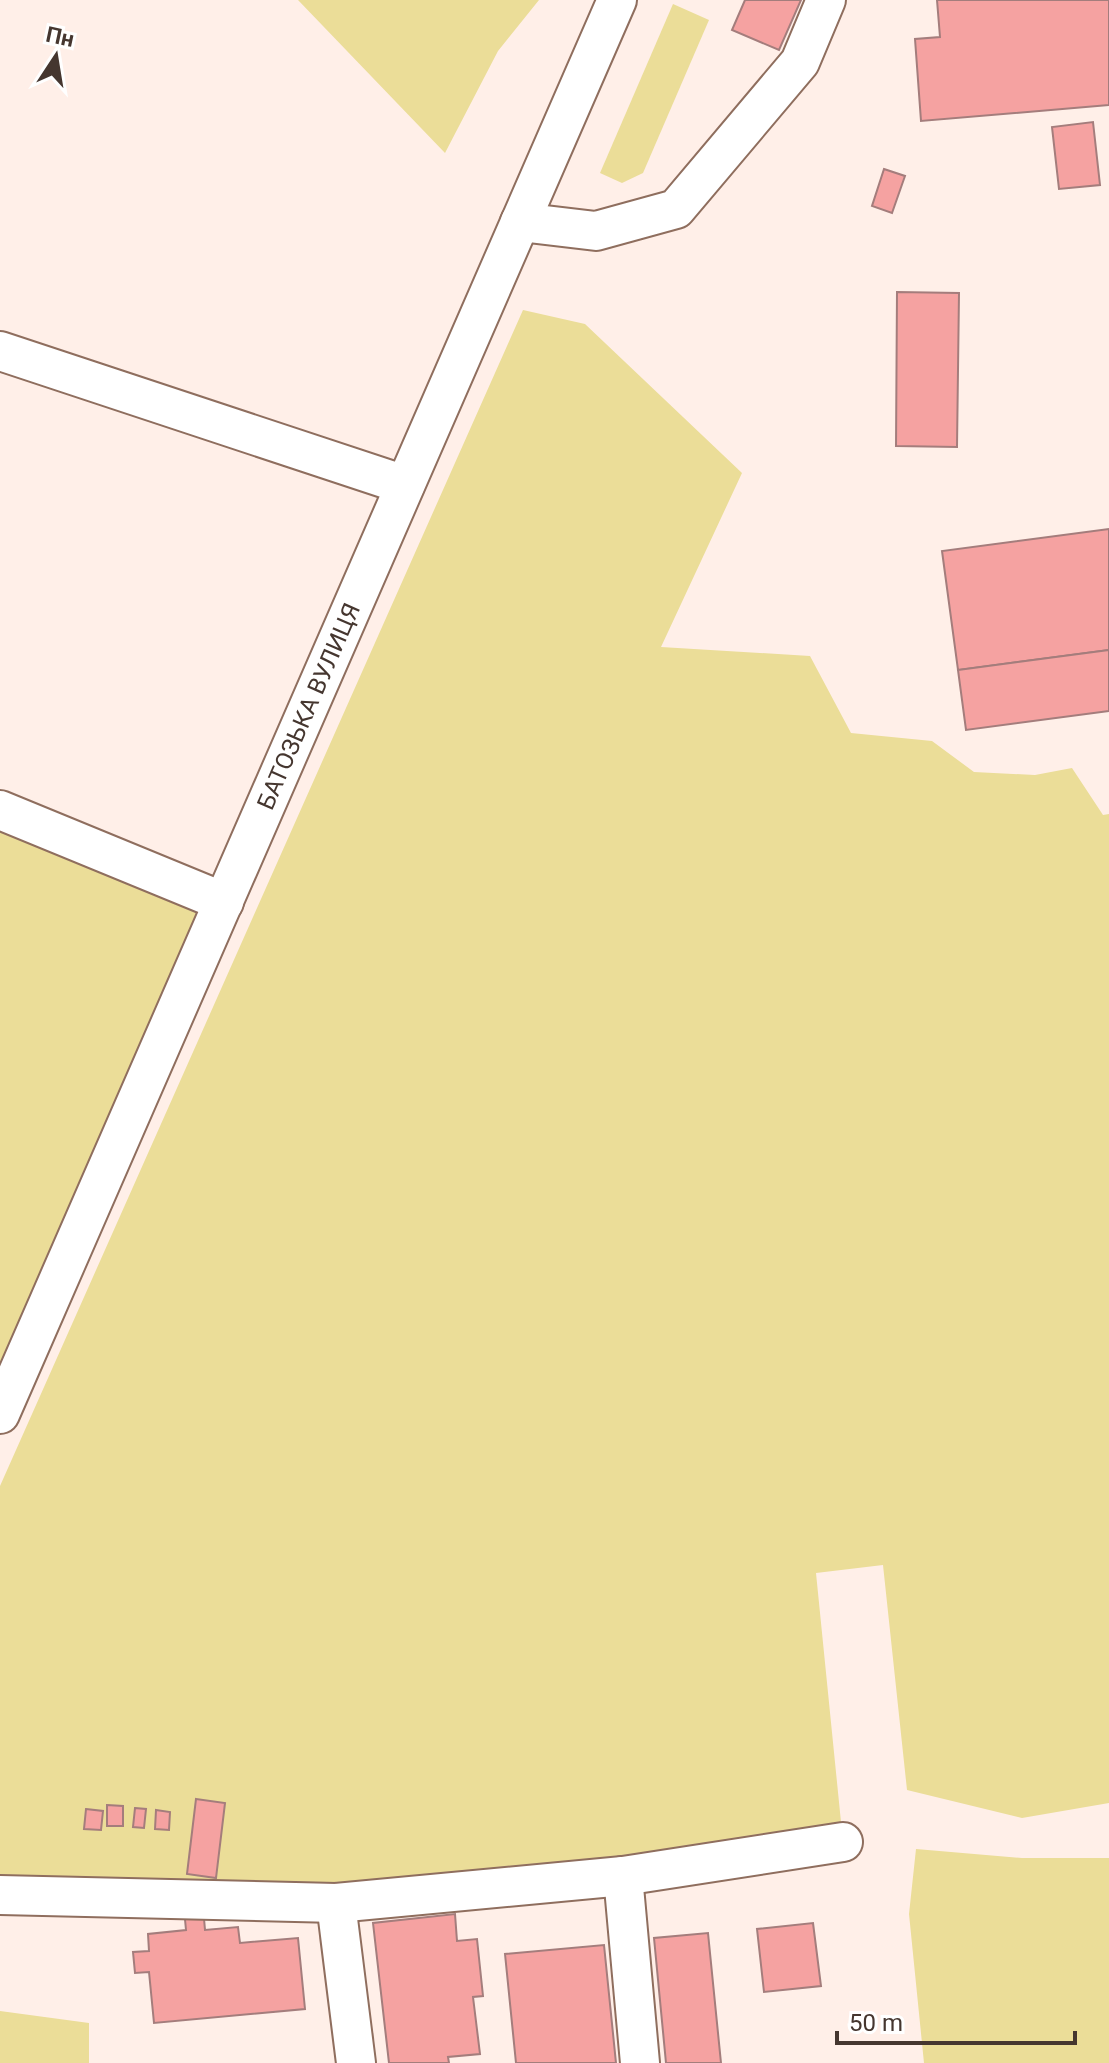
<svg xmlns="http://www.w3.org/2000/svg" width="1109" height="2063" font-family="Roboto,sans-serif">
	<style>
		.green { fill: #ebdd98 }
		.building { fill: #f5a2a1; stroke: #a47d7c; stroke-width: 2 }
		.lines { fill: none; stroke-linecap: round; stroke-linejoin: round }
		.minor-casing { stroke: #8f6e5e; stroke-width: 42 }
		.minor { stroke: #fff; stroke-width: 38 }
		.labels { text-anchor: middle; stroke-width: 6; stroke-linejoin: round; paint-order: stroke }
		.street-label { font-size: 24px; fill: #45362f; stroke: #fff }
	</style>
	<rect width="100%" height="100%" fill="#ffefe8"/>
	<!-- green -->
	<g class="green">
		<path d="M298 0H539L498 51 445 153Z"/>
		<path d="M673 4 709 20 643 173 622 183 600 173Z"/>
		<path d="M523 310 585 324 742 473 661 647 810 656 851 733 932 741 974 772 1035 775 1072 768 1103 815 1109 814V1803L1022 1818 907 1790 883 1565 816 1573 843 1842 623 1876 0 1895V1486Z"/>
		<path d="M0 810 224 902 0 1414Z"/>
		<path d="M916 1849 1022 1858H1109V2063H924L909 1914Z"/>
		<path d="M0 2011 89 2023V2063H0Z"/>
	</g>
	<!-- building -->
	<g class="building">
		<path d="M745 0H801L779 50 732 30Z"/>
		<path d="M937 0H1109V105L921 121 915 39 940 37Z"/>
		<path d="M1093 122 1100 185 1059 189 1052 127Z"/>
		<path d="M884 169 905 176 892 213 872 206Z"/>
		<path d="M897 292 959 293 957 447 896 446Z"/>
		<path d="M1109 529V650L958 670 942 551Z"/>
		<path d="M1109 650V711L966 730 958 670Z"/>
		<path d="M196 1799 225 1803 216 1878 187 1874Z"/>
		<path d="M107 1805 123 1806V1826H107Z"/>
		<path d="M135 1808 146 1809 144 1828 133 1827Z"/>
		<path d="M86 1809 103 1811 101 1830 84 1829Z"/>
		<path d="M156 1810 170 1812 169 1830 155 1829Z"/>
		<path d="M203 1907 205 1930 238 1927 240 1943 298 1938 305 2009 154 2023 149 1972 135 1973 133 1952 149 1951 148 1934 186 1930 184 1909Z"/>
		<path d="M455 1914 457 1941 477 1939 483 1996 473 1997 480 2054 448 2057 449 2063H389L373 1923Z"/>
		<path d="M813 1923 821 1986 764 1992 757 1929Z"/>
		<path d="M708 1933 721 2063H666L654 1938Z"/>
		<path d="M604 1945 616 2063H516L505 1954Z"/>
	</g>
	<g class="lines">
		<!-- minor casing -->
		<g class="minor-casing">
			<g id="minor">
				<path d="M520 222 596 231 676 209 800 62 826 0"/>
				<path d="M0 351 405 485"/>
				<path d="M0 810 224 902"/>
				<path id="s1" d="M0 1414 617 0"/>
				<path d="M623 1876 640 2063"/>
				<path d="M0 1895 336 1903 623 1876 843 1842"/>
				<path d="M336 1903 356 2063"/>
			</g>
		</g>
		<!-- minor -->
		<use href="#minor" class="minor"/>
	</g>
	<g class="labels">
		<!-- street labels -->
		<g class="street-label">
			<text dy="8" stroke="none"><textPath href="#s1" startOffset="772">БАТОЗЬКА ВУЛИЦЯ</textPath></text>
		</g>
	</g>
	<!-- north arrow -->
	<g transform="translate(56 56) rotate(12)" stroke="#ffffff" stroke-width="6" paint-order="stroke">
	<path d="M0-6L14 30L0 20L-14 30Z" fill="#45362f"/>
	<text y="-12" font-size="22" font-weight="bold" text-anchor="middle" fill="#45362f">Пн</text>
	</g>
	<!-- scale -->
	<path d="M837 2031v12h238v-12" fill="none" stroke="#45362f" stroke-width="4"/>
	<text x="849" y="2031" font-size="24" fill="#45362f" stroke="#ffffff" stroke-width="6" paint-order="stroke">50 m</text>
</svg>
